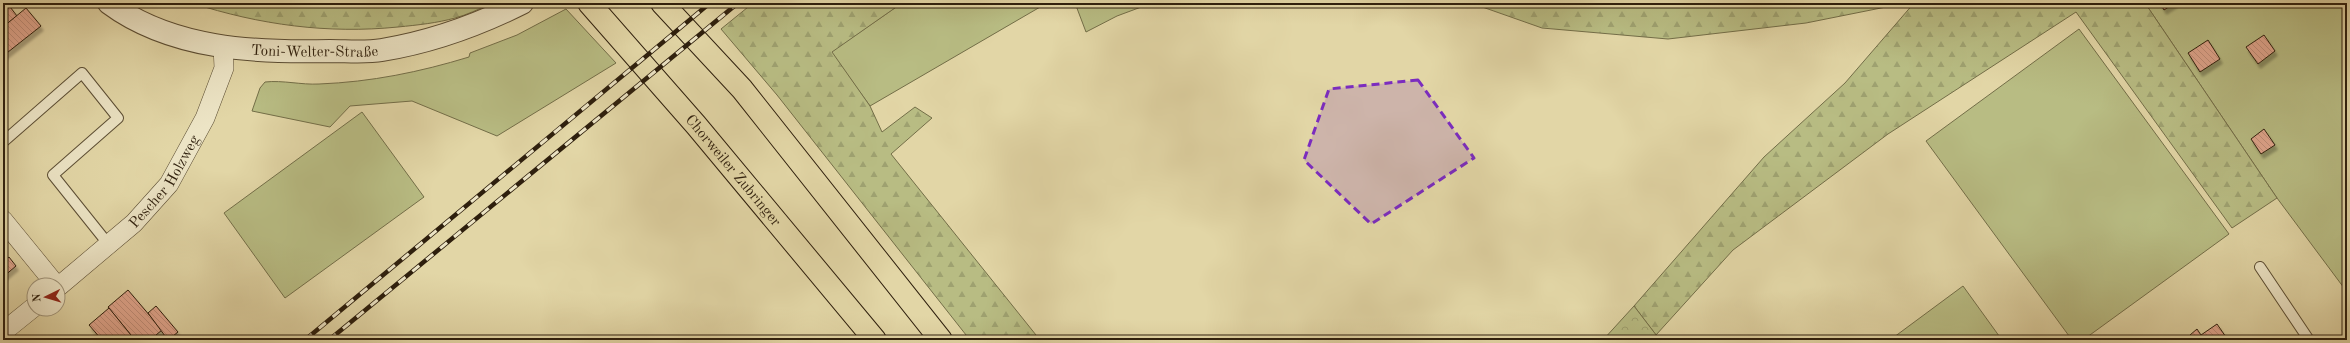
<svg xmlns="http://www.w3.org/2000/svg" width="2350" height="343" font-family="'Old Standard TT',serif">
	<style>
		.green { fill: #b8bc83; stroke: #736e48 }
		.forest { fill: url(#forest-firs); stroke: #736e48 }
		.park { fill: url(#park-crowns); stroke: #736e48 }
		.building { fill: url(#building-back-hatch); stroke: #2e1f0d; filter: url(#shadow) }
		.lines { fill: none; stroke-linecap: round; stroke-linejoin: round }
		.service-casing { stroke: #5b4d33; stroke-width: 12 }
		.minor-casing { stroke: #5b4d33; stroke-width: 20 }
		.tertiary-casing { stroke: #5b4d33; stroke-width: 24 }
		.trunk-casing { stroke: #2e1f0d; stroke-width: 24 }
		.service { stroke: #ece4c5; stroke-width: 10 }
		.minor { stroke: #ece4c5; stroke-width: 19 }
		.tertiary { stroke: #ece4c5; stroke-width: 22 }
		.trunk { stroke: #e2d6a6; stroke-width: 22 }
		.rail-casing { stroke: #2e1f0d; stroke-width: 4.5 }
		.rail { stroke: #ece4c5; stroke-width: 3; stroke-dasharray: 9; stroke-linecap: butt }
		.marked { fill: #7b2cbf; fill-opacity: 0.2; stroke: #7b2cbf; stroke-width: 3; stroke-dasharray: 8 5; stroke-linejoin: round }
		.labels { text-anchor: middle; stroke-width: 3; stroke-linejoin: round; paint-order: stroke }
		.street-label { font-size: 15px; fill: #2e1f0d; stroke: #ece4c5 }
	</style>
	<defs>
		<pattern id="forest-firs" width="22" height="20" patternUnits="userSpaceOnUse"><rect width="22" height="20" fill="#b8bc83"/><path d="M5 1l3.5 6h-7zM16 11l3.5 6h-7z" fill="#9ea170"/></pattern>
		<pattern id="park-crowns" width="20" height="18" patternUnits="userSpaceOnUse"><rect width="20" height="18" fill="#b8bc83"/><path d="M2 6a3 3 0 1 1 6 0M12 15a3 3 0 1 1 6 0" fill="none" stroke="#9ea170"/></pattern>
		<pattern id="building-back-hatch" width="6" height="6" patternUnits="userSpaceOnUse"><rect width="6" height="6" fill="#e1a68e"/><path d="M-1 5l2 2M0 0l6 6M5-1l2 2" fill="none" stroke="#c18e79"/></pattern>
		<filter id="shadow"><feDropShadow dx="2.5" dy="4.5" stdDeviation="1" flood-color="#0004"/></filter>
	</defs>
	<rect width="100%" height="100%" fill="#e2d6a6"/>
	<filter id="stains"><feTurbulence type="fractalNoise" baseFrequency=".005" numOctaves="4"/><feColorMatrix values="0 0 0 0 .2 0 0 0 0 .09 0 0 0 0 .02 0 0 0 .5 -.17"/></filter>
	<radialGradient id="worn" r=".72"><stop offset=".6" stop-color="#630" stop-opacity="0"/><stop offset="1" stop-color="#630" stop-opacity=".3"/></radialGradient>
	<!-- green -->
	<g class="green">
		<path d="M902 3H1047L870 106 831 52Z"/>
		<path d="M1075 3H1152L1117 16 1086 32Z"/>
		<path d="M2145 3H2347V292L2277 198Z"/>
		<path d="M566 9 616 63 497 136 412 101 350 106 330 127 252 111 260 88 265 82C283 80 301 85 319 84 371 82 420 72 469 57L470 53 517 35Z"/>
		<path d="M2079 29 2229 234 2083 340H2072L1926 141Z"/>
		<path d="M362 112 424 197 285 298 224 213Z"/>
		<path d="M1963 286 2002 340H1890Z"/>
	</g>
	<!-- forest -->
	<g class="forest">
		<path d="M192 3H488L489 5C478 9 467 15 455 18 437 23 418 25 398 27 328 34 260 25 192 3Z"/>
		<path d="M753 3H902L832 52 870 106 882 132 915 107 932 118 891 154 1040 340H970L777 95 721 29Z"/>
		<path d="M1471 3H1906L1806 23 1668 39 1542 28Z"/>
		<path d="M1914 3H2145L2277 198 2232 228 2076 12 1888 134 1733 250 1656 335 1634 306 1764 157 1845 83Z"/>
	</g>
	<!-- park -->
	<path class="park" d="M1634 306 1660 340H1603Z"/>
	<!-- building -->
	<g class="building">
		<path d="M3 3H7L17 16 3 27Z"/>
		<path d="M2160 3H2175L2164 10Z"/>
		<path d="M26 8 41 26 3 56V27Z"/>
		<path d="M2264 35 2275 51 2258 64 2246 47Z"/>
		<path d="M2208 40 2220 59 2200 72 2188 53Z"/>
		<path d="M2264 129 2275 145 2261 154 2251 139Z"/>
		<path d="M9 257 16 266 3 277V262Z"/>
		<path d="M128 290 162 330 150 340H135L108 307Z"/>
		<path d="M156 306 178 332 168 340 148 313Z"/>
		<path d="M109 308 135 340H102L89 325Z"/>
		<path d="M2217 324 2228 340H2193L2190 335 2197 329 2201 335Z"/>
	</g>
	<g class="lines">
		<!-- service casing -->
		<g class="service-casing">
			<g id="service">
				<path d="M3 142 82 73 118 118 53 175 109 245"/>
				<path d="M2260 267 2309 340"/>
			</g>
		</g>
		<!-- minor casing -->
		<g class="minor-casing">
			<g id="minor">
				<path d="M3 220 56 285"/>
				<path id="s1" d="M58 287 134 223 169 184 205 118 224 68 223 46"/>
				<path d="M3 332 34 307"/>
			</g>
		</g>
		<!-- tertiary casing -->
		<g class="tertiary-casing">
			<g id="tertiary">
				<path id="s2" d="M109 3C171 49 255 53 330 51 347 51 365 53 382 50 431 42 478 25 522 3"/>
			</g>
		</g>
		<!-- trunk casing -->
		<g class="trunk-casing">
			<g id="trunk">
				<path id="s3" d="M589 3 696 125 875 340"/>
				<path d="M662 3 742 89 941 340"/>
			</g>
		</g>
		<!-- service -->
		<use href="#service" class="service"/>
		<!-- minor -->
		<use href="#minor" class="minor"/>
		<!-- tertiary -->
		<use href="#tertiary" class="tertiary"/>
		<!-- trunk -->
		<use href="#trunk" class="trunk"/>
		<!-- rail casing -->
		<g class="rail-casing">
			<g id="rail">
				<path d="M305 340 710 3"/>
				<path d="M329 340 738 3"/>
			</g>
		</g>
		<!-- rail -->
		<use href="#rail" class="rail"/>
	</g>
	<!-- marked area -->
	<path class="marked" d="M1418 80 1474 158 1371 224 1304 160 1329 89Z"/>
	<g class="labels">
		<!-- street labels -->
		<g class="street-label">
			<text dy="5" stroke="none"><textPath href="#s2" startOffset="215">Toni-Welter-Straße</textPath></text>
			<text dy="5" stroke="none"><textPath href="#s3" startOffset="221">Chorweiler Zubringer</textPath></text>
			<text dy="5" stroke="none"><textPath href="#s1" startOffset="151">Pescher Holzweg</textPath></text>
		</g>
	</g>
	<!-- margin -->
	<rect width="2350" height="343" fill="none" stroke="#e2d6a6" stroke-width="16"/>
	<rect x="4" y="4" width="2342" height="335" fill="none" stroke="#2e1f0d" stroke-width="2"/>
	<rect x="8" y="8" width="2334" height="327" fill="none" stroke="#2e1f0d"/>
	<!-- north arrow -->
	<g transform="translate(46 297) rotate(265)"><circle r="19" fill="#ece4c5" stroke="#a0957b"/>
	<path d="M0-3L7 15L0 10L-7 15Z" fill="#8f2418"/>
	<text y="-6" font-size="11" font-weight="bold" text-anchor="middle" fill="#2e1f0d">N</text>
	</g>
	<rect width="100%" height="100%" filter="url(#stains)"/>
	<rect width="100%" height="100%" fill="url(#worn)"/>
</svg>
